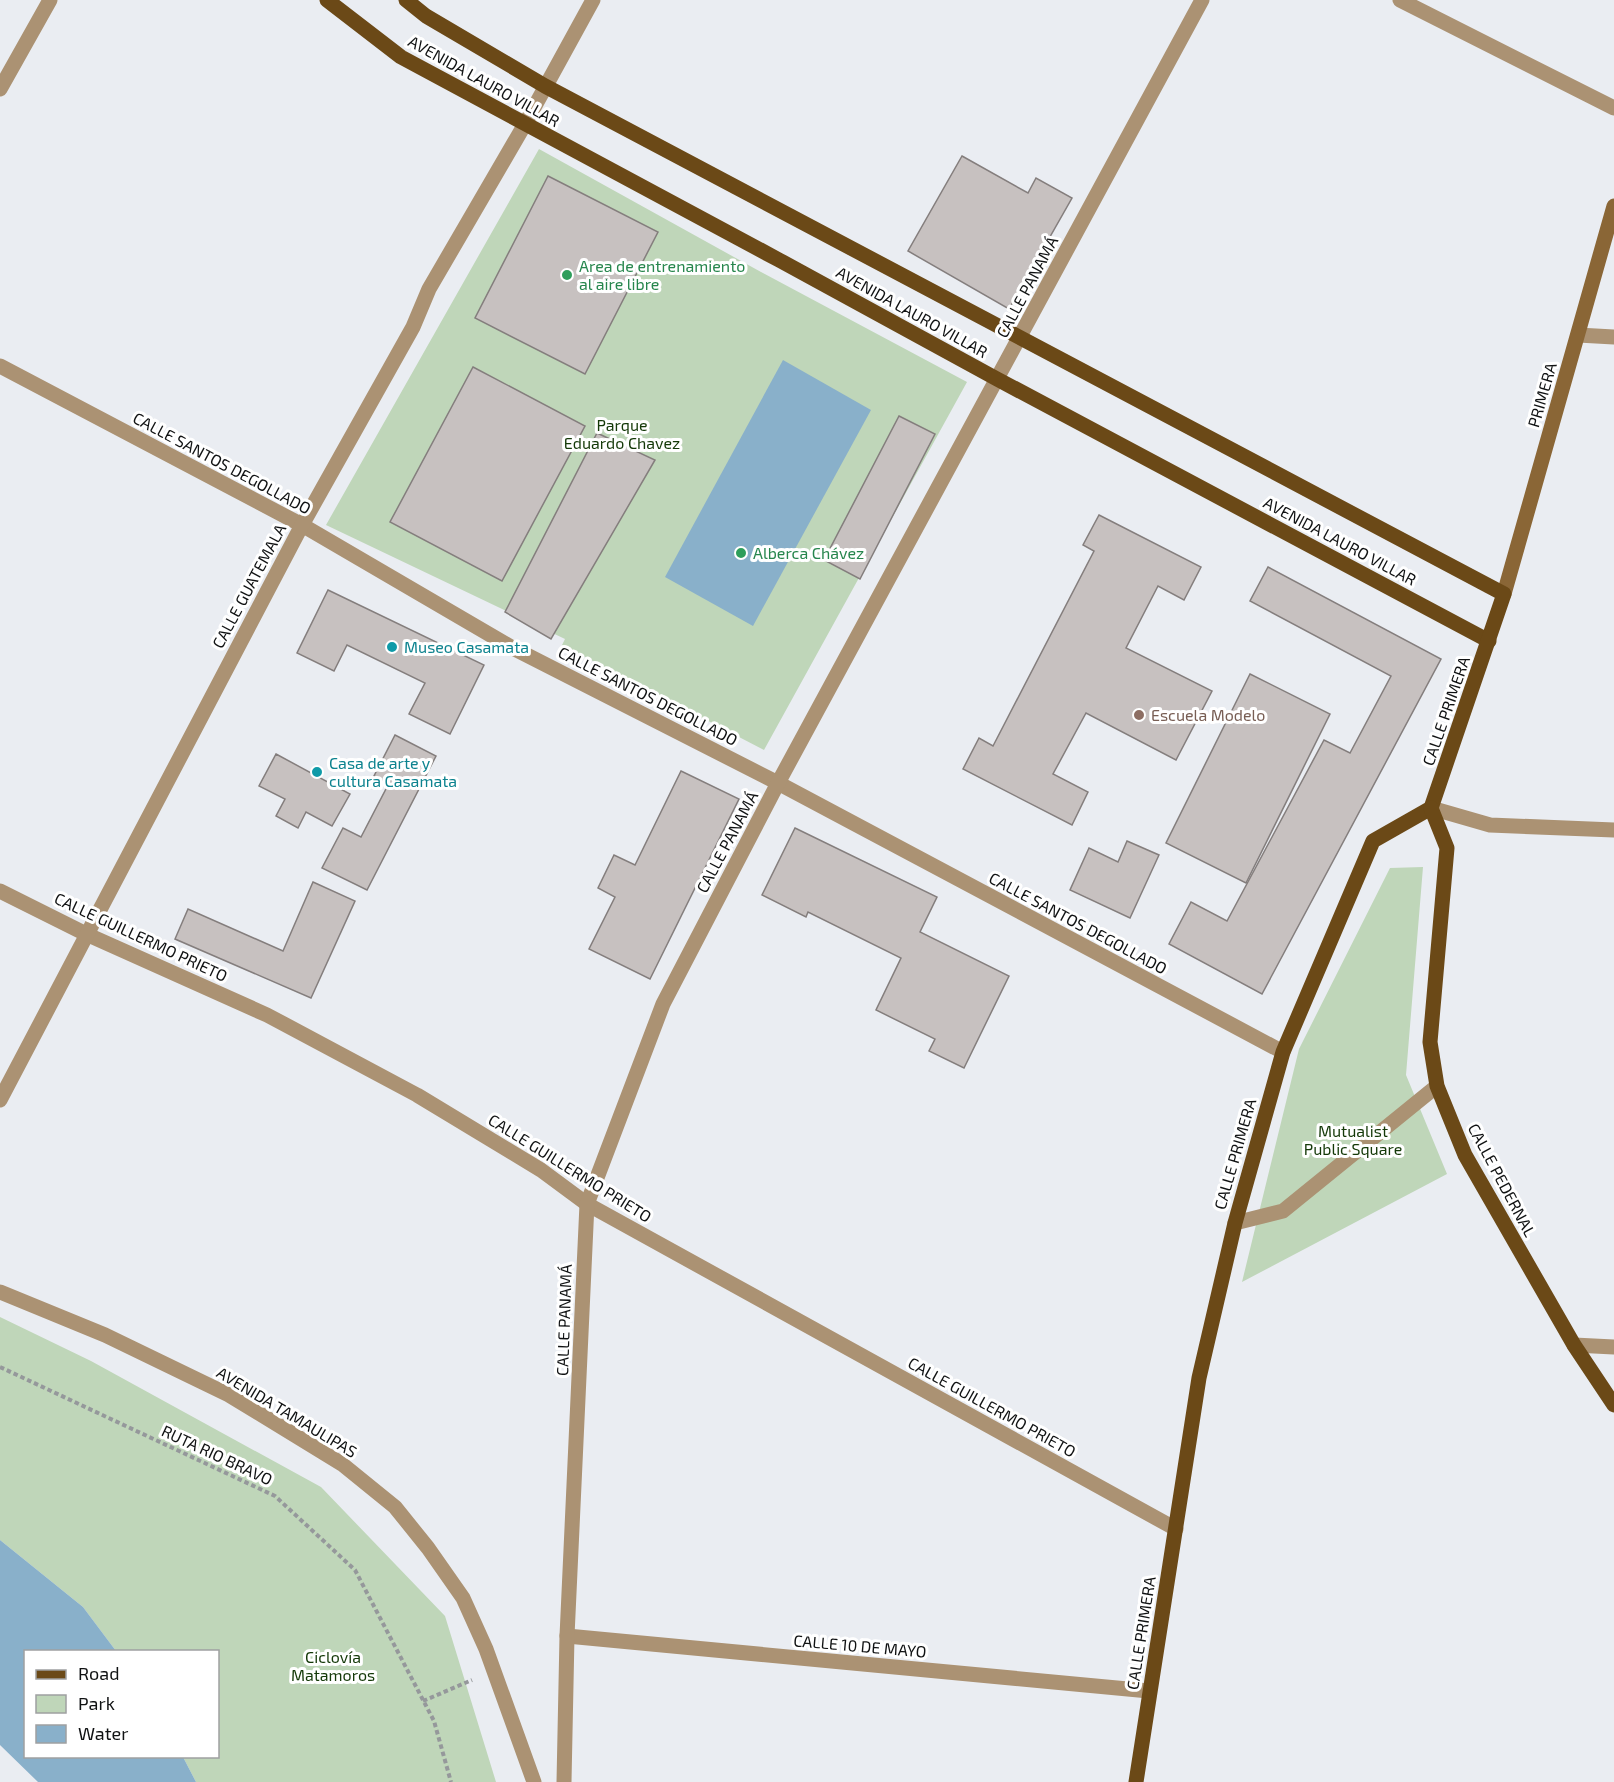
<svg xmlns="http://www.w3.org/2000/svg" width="1614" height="1782" font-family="'Exo 2',sans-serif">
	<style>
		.green { fill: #bfd6b9 }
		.water { fill: #89b0ca }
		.building { fill: #c7c1c0; stroke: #847e7d; stroke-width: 1.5 }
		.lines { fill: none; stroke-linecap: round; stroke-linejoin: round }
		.path { stroke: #95989b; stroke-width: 4; stroke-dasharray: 4.5 3; stroke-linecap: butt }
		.minor { stroke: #ab9273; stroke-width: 15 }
		.tertiary { stroke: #ab9273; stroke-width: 15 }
		.secondary { stroke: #8a6636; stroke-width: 15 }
		.primary { stroke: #6b4917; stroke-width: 15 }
		.leisure-dot { fill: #2e9e5b; stroke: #fff; stroke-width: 2 }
		.culture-dot { fill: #0f9aa8; stroke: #fff; stroke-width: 2 }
		.education-dot { fill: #8d6e63; stroke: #fff; stroke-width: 2 }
		.labels { text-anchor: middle; stroke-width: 6; stroke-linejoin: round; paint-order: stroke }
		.street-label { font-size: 16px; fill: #101213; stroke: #fff }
		.leisure-label { font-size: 16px; fill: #27864d; stroke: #fff; text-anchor: start }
		.park-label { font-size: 16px; fill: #143908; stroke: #fff }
		.culture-label { font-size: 16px; fill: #0d838f; stroke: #fff; text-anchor: start }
		.education-label { font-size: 16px; fill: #785e54; stroke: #fff; text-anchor: start }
	</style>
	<rect width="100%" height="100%" fill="#eaedf2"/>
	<!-- green -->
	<g class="green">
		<path d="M539 149 761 272 967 382 764 750 562 645 565 639 326 525Z"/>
		<path d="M1423 867 1406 1075 1447 1174 1242 1282 1299 1049 1390 868Z"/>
		<path d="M0 1317 91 1361 321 1487 445 1616 496 1782H196L183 1757 218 1756V1652L116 1651 83 1607 0 1540Z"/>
	</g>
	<!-- water -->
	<g class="water">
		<path d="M783 360 871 410 753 626 665 577Z"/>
		<path d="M0 1540 83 1607 116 1651 26 1652V1756L183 1757 196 1782H38L0 1745Z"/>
	</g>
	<!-- building -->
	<g class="building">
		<path d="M962 156 1028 193 1036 178 1072 198 1009 309 908 251Z"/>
		<path d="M548 176 658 232 585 374 475 318Z"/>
		<path d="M473 367 585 426 502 581 390 522Z"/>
		<path d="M899 416 935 434 860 579 824 560Z"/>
		<path d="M597 433 655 460 551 639 505 612Z"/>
		<path d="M1099 515 1201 567 1184 600 1158 586 1126 648 1212 691 1176 760 1086 713 1053 774 1088 792 1072 825 963 769 979 738 993 746 1094 551 1083 545Z"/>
		<path d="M1268 567 1441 659 1262 994 1169 944 1191 902 1227 921 1324 740 1350 753 1391 676 1250 601Z"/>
		<path d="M328 590 484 665 450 734 409 714 425 683 347 645 334 671 297 653Z"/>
		<path d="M1250 674 1330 714 1246 883 1166 843Z"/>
		<path d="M395 735 436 756 367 890 322 868 343 828 361 837 389 783 374 776Z"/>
		<path d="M276 754 350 794 332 826 306 812 298 828 276 816 285 799 259 786Z"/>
		<path d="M681 771 739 799 650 979 589 949 615 897 598 888 614 855 635 865Z"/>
		<path d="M795 828 937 897 920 932 1009 976 964 1068 929 1051 935 1039 876 1010 901 958 808 912 806 917 762 895Z"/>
		<path d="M1127 841 1159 855 1130 918 1070 890 1089 848 1118 862Z"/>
		<path d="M313 882 355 901 311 998 175 939 188 909 283 951Z"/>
	</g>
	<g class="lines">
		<!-- path -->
		<g class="path">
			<path d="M0 1367 275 1496 355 1570 434 1721 451 1782"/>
			<path d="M423 1701 472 1680"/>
		</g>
		<!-- minor -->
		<g class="minor">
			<path d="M1400 0 1614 108"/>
			<path d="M0 89 50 0"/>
			<path d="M1578 335 1614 337"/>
			<path d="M0 366 302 525 511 647 778 783 1283 1052"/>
			<path d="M1431 808 1490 825 1614 830"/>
			<path d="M0 891 86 934 267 1015 417 1095 541 1170 587 1204 1176 1529"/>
			<path d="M0 1100 302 525 413 327 429 289 525 124 593 0"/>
			<path d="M1235 1223 1283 1211 1437 1086"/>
			<path d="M1574 1345 1614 1347"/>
			<path d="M567 1636 1149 1691"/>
			<path d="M564 1782 567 1636 587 1204 663 1004 778 783 1202 0"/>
		</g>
		<!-- tertiary -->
		<path class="tertiary" d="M0 1292 105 1335 229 1395 342 1464 395 1507 428 1548 463 1598 486 1649 534 1782"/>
		<!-- secondary -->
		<path class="secondary" d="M1504 594 1614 206"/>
		<!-- primary -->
		<g class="primary">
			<path d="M327 0 401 57 779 260 997 379 1489 641"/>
			<path d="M406 0 426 16 545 86 1504 594 1431 808 1373 841 1283 1052 1235 1223 1199 1378 1136 1782"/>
			<path d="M1431 808 1447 848 1430 1042 1437 1086 1465 1155 1574 1345 1614 1405"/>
		</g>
	</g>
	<!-- markers -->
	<g class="leisure-dot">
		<circle cx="567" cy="275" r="6"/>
		<circle cx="741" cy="553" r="6"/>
	</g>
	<g class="culture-dot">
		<circle cx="392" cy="647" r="6"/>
		<circle cx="317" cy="772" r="6"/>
	</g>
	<circle class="education-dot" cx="1139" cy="715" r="6"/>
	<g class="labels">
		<!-- street labels -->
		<g class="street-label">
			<text transform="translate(484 81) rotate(29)" y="6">AVENIDA LAURO VILLAR</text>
			<text transform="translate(1027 287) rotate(-62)" y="6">CALLE PANAMÁ</text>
			<text transform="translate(912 312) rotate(29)" y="6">AVENIDA LAURO VILLAR</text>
			<text transform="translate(1542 395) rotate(-74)" y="6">PRIMERA</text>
			<text transform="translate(222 463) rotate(28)" y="6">CALLE SANTOS DEGOLLADO</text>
			<text transform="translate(1340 541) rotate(28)" y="6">AVENIDA LAURO VILLAR</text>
			<text transform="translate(249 586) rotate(-62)" y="6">CALLE GUATEMALA</text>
			<text transform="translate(648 696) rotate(27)" y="6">CALLE SANTOS DEGOLLADO</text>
			<text transform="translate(1446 711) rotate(-71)" y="6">CALLE PRIMERA</text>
			<text transform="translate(727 842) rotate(-62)" y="6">CALLE PANAMÁ</text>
			<text transform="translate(1078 923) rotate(28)" y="6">CALLE SANTOS DEGOLLADO</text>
			<text transform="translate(141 937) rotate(25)" y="6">CALLE GUILLERMO PRIETO</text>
			<text transform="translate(1235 1154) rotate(-74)" y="6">CALLE PRIMERA</text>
			<text transform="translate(570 1168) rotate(32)" y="6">CALLE GUILLERMO PRIETO</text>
			<text transform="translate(1502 1180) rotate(62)" y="6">CALLE PEDERNAL</text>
			<text transform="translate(564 1320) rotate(-88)" y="6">CALLE PANAMÁ</text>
			<text transform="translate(992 1407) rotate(29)" y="6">CALLE GUILLERMO PRIETO</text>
			<text transform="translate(287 1412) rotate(31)" y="6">AVENIDA TAMAULIPAS</text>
			<text transform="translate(217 1455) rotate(25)" y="6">RUTA RIO BRAVO</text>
			<text transform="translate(1141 1633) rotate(-81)" y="6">CALLE PRIMERA</text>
			<text transform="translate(860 1646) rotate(5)" y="6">CALLE 10 DE MAYO</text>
		</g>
		<!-- leisure labels -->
		<g class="leisure-label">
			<text x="579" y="272">Area de entrenamiento<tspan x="579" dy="18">al aire libre</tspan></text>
			<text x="753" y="559">Alberca Chávez</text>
		</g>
		<!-- park labels -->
		<g class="park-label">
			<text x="622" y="431">Parque<tspan x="622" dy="18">Eduardo Chavez</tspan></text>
			<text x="1353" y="1137">Mutualist<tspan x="1353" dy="18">Public Square</tspan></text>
			<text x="333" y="1663">Ciclovía<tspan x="333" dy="18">Matamoros</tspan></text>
		</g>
		<!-- culture labels -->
		<g class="culture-label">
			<text x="404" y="653">Museo Casamata</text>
			<text x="329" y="769">Casa de arte y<tspan x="329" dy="18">cultura Casamata</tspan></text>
		</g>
		<!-- education labels -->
		<g class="education-label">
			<text x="1151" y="721">Escuela Modelo</text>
		</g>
	</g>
	<!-- legend -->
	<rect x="24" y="1650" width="195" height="108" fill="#ffffff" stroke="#9fa0a1" stroke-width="1.5"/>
	<rect x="36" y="1670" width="30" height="9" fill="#6b4917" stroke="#9fa0a1" stroke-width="1.5"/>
	<text x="78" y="1680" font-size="18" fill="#101213">Road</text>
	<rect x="36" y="1695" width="30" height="18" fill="#bfd6b9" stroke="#9fa0a1" stroke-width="1.5"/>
	<text x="78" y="1710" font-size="18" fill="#101213">Park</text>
	<rect x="36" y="1725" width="30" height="18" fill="#89b0ca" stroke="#9fa0a1" stroke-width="1.5"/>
	<text x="78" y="1740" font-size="18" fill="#101213">Water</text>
</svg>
